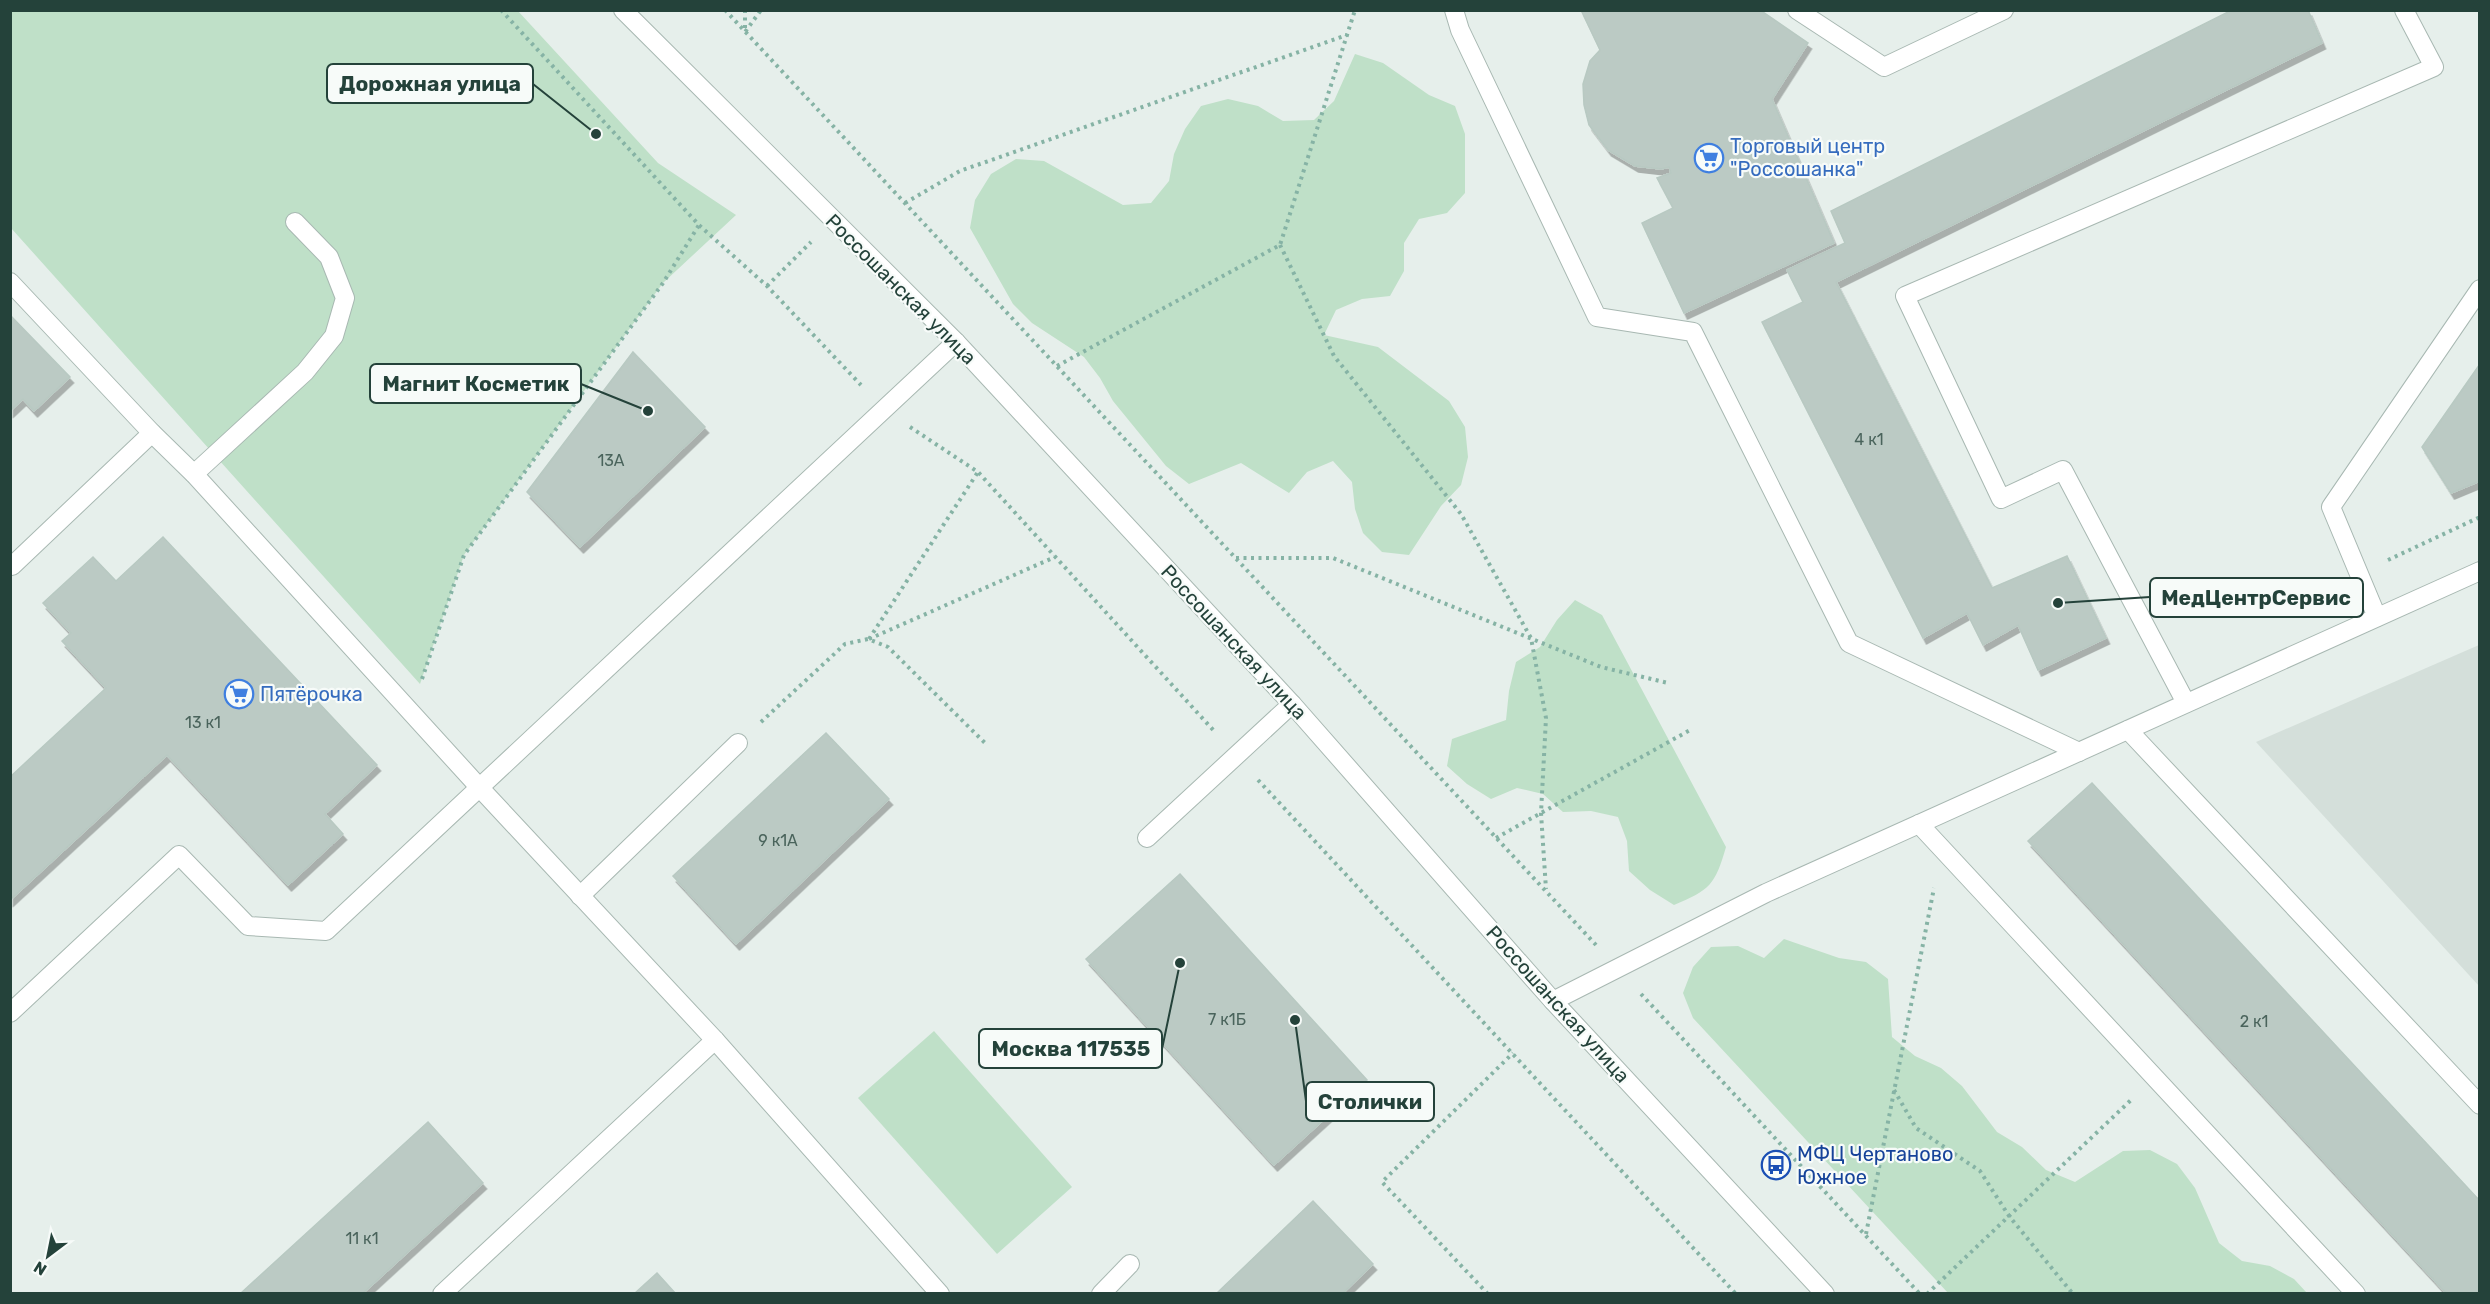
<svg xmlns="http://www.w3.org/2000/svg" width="2490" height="1304" font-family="Rubik,sans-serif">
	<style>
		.built { fill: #d4dfda }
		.green { fill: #bfe0c8 }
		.building { fill: #bbcac4; stroke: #b8c9c2; stroke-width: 1.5; filter: url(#shadow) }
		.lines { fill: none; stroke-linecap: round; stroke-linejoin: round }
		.minor-casing { stroke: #a8b8b2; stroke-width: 20 }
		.path { stroke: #86b3a5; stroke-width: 4; stroke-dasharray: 3 4.5; stroke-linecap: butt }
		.minor { stroke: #fff; stroke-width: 18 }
		.labels { text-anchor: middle; stroke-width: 4.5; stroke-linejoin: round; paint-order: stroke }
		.number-label { font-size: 16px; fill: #4a645c }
		.shop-label { font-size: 20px; fill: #366cbe; stroke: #f7fbf9; text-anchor: start }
		.street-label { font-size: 20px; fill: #24423a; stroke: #f7fbf9 }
		.transit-label { font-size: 20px; fill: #164399; stroke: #f7fbf9; text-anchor: start }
		.leader { fill: none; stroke: #24423a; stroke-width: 2 }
		.callout-dot { fill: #24423a; stroke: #f7fbf9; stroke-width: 2 }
		.callout { fill: #f7fbf9; stroke: #24423a; stroke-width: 2 }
		.callout-label { font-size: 21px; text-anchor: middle; font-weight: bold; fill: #24423a }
	</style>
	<defs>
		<filter id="shadow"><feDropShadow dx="3.5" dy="6" stdDeviation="0" flood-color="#0004"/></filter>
	</defs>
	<rect width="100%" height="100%" fill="#e6efeb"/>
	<!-- built -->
	<path class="built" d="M2479 645V986L2256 742Z"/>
	<!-- green -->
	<g class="green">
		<path d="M10 11H518L658 163 736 215 663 283 464 555 420 684 11 228Z"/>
		<path d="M1355 54 1383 63 1429 95 1455 106 1465 134V193L1447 213 1419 219 1404 243V271L1390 296 1362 299 1336 310 1324 335 1378 347 1449 401 1465 427 1468 457 1461 485 1441 506 1409 555 1382 552 1363 533 1355 509 1352 482 1333 461 1307 472 1289 493 1241 463 1189 484 1166 466 1113 401 1100 378 1084 357 1032 323 1013 304 970 228 975 200 991 174 1016 159 1044 161 1123 205 1151 203 1169 181 1174 154 1185 129 1201 106 1228 99 1258 106 1283 121 1314 120 1334 101Z"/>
		<path d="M1575 600 1602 615 1726 847C1715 885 1710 890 1674 905L1650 890 1629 871 1627 841 1618 817 1591 811 1563 812 1543 794 1517 788 1491 799 1467 784 1447 766 1452 739 1506 720 1509 691 1516 662 1540 647 1557 620Z"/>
		<path d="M1784 939 1839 958 1866 962 1888 979 1892 1037 1915 1056 1941 1068 1962 1086 1997 1132 2022 1147 2046 1170 2075 1182 2123 1151 2150 1150 2177 1164 2195 1188 2219 1243 2242 1261 2270 1266 2294 1279 2307 1293H1948L1693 1018 1683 993 1693 967 1711 947 1738 946 1764 958Z"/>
		<path d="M934 1031 1072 1187 997 1254 858 1098Z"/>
	</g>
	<!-- building -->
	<g class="building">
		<path d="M1581 10H1760L1808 43 1772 99 1834 243 1684 313 1642 223 1673 208 1657 178 1671 173 1669 167 1661 169 1635 166 1608 150 1589 125 1584 105 1583 84 1590 61 1600 50Z"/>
		<path d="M2232 10H2308L2322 43 1836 282 1992 588 2067 556 2106 638 2038 670 2018 625 1983 645 1967 613 1923 638 1762 322 1803 302 1787 270 1845 243 1831 211Z"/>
		<path d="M10 315 70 377 34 411 23 399 10 411Z"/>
		<path d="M633 352 705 427 580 547 527 492Z"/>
		<path d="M2480 364V481L2451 493 2422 447Z"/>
		<path d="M163 537 377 765 325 814 343 834 288 885 167 755 10 900V777L106 688 62 641 71 633 43 603 93 557 116 581Z"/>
		<path d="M826 733 889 799 736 944 673 876Z"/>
		<path d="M2092 783 2480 1201V1294H2447L2028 841Z"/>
		<path d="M1180 874 1367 1080 1274 1165 1086 959Z"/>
		<path d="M428 1122 483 1183 362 1294H240Z"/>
		<path d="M1313 1201 1373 1264 1342 1294H1216Z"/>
		<path d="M657 1273 676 1294H634Z"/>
	</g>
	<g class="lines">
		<!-- minor casing -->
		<g class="minor-casing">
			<g id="minor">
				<path d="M623 10 956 342 1292 704 1553 1001 1825 1294"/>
				<path d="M1454 10 1460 30 1597 317 1693 332 1849 643 2079 752"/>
				<path d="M1797 10 1884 67 2004 10"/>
				<path d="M10 282 152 433 194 474 479 787 715 1040 940 1294"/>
				<path d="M194 474 305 372 334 336 345 298 329 257 295 222"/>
				<path d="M12 566 152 433"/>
				<path d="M2377 617 2331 507 2480 289"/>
				<path d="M2186 703 2063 470 2001 499 1905 296 2434 67 2404 10"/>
				<path d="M2128 730 2480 1105"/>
				<path d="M1919 824 2356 1294"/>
				<path d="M1147 838 1292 704"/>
				<path d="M580 896 738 743"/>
				<path d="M1553 1001 1766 893 2480 571"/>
				<path d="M10 1013 179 855 248 926 326 931 956 342"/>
				<path d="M442 1294 715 1040"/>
				<path d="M1101 1294 1130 1264"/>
			</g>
		</g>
		<!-- path -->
		<g class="path">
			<path d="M501 10 699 225 767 286 861 385"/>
			<path d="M725 10 1596 945"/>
			<path d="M745 10V32L761 10"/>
			<path d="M905 203 960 171 1347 35"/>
			<path d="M1280 245 1334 356 1461 514 1531 638 1546 718 1541 813 1546 889"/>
			<path d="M767 286 811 242"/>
			<path d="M1057 366 1280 245 1355 10"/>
			<path d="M910 427 978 472 1215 732"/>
			<path d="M1236 558H1333L1601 667 1668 683"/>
			<path d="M2388 560 2480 517"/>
			<path d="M869 639 1055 557"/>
			<path d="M869 639 978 472"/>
			<path d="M422 679 464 555 663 283 699 225"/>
			<path d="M761 722 845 644 868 639 888 647 986 744"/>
			<path d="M1258 780 1736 1294"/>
			<path d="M1496 838 1692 729"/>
			<path d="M1641 994 1920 1294"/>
			<path d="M1894 1090 1916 1128 1980 1171 2009 1216 2073 1294"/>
			<path d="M1866 1234 1934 888"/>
			<path d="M1488 1294 1382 1182 1513 1053"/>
			<path d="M1927 1294 2131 1100"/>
		</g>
		<!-- minor -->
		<use href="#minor" class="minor"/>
	</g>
	<!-- icons -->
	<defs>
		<g id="supermarket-ring" transform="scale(1.5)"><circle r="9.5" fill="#f7fbf9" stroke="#3f7fe0" stroke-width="1.5"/><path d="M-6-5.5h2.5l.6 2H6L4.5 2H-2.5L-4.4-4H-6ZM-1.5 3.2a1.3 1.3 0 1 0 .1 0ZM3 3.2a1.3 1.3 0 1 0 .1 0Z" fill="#3f7fe0"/></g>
		<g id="bus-ring" transform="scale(1.5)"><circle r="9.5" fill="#f7fbf9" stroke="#1a4fb4" stroke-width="1.5"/><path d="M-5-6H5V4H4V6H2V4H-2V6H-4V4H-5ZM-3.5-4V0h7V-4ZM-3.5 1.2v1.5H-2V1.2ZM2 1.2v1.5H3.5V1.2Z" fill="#1a4fb4"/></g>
	</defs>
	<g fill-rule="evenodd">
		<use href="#supermarket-ring" x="1709" y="158"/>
		<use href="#supermarket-ring" x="239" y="694"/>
		<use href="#bus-ring" x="1776" y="1165"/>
	</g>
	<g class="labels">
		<!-- number labels -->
		<g class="number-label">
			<text x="1869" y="445">4 к1</text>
			<text x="611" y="466">13А</text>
			<text x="203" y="728">13 к1</text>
			<text x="778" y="846">9 к1А</text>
			<text x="1227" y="1025">7 к1Б</text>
			<text x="2254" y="1027">2 к1</text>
			<text x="362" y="1244">11 к1</text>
		</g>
		<!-- shop labels -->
		<g class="shop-label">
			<text x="1730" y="153">Торговый центр<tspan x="1730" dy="23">"Россошанка"</tspan></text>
			<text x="260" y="701">Пятёрочка</text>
		</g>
		<!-- street labels -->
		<g class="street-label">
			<text transform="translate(901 289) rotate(45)" y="7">Россошанская улица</text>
			<text transform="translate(1234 642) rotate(47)" y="7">Россошанская улица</text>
			<text transform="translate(1558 1004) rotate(48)" y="7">Россошанская улица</text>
		</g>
		<!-- transit labels -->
		<g class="transit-label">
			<text x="1797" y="1161">МФЦ Чертаново<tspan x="1797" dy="23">Южное</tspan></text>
		</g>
	</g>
	<!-- callouts -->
	<path class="leader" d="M596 134L533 84M648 411L581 384M2058 603L2150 597M1180 963L1162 1049M1295 1020L1306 1101"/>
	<g class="callout-dot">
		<circle cx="596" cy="134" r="6"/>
		<circle cx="648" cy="411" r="6"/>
		<circle cx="2058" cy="603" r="6"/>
		<circle cx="1180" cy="963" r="6"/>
		<circle cx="1295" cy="1020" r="6"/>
	</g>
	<g class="callout">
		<rect x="327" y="64" width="206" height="39" rx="6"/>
		<rect x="370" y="364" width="211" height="39" rx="6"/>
		<rect x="2150" y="578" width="213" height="39" rx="6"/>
		<rect x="979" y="1029" width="183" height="39" rx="6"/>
		<rect x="1306" y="1082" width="128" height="39" rx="6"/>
	</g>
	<g class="callout-label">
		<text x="430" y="91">Дорожная улица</text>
		<text x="476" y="391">Магнит Косметик</text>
		<text x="2256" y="605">МедЦентрСервис</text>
		<text x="1071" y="1056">Москва 117535</text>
		<text x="1370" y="1109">Столички</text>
	</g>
	<!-- border -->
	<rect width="2490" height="1304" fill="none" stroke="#24423a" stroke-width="24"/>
	<!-- north arrow -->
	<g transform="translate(48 1256) rotate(212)" stroke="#f7fbf9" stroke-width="4.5" paint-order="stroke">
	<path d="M0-4.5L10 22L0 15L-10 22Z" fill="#24423a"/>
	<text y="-9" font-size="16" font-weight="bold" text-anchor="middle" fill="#24423a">N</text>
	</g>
</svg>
